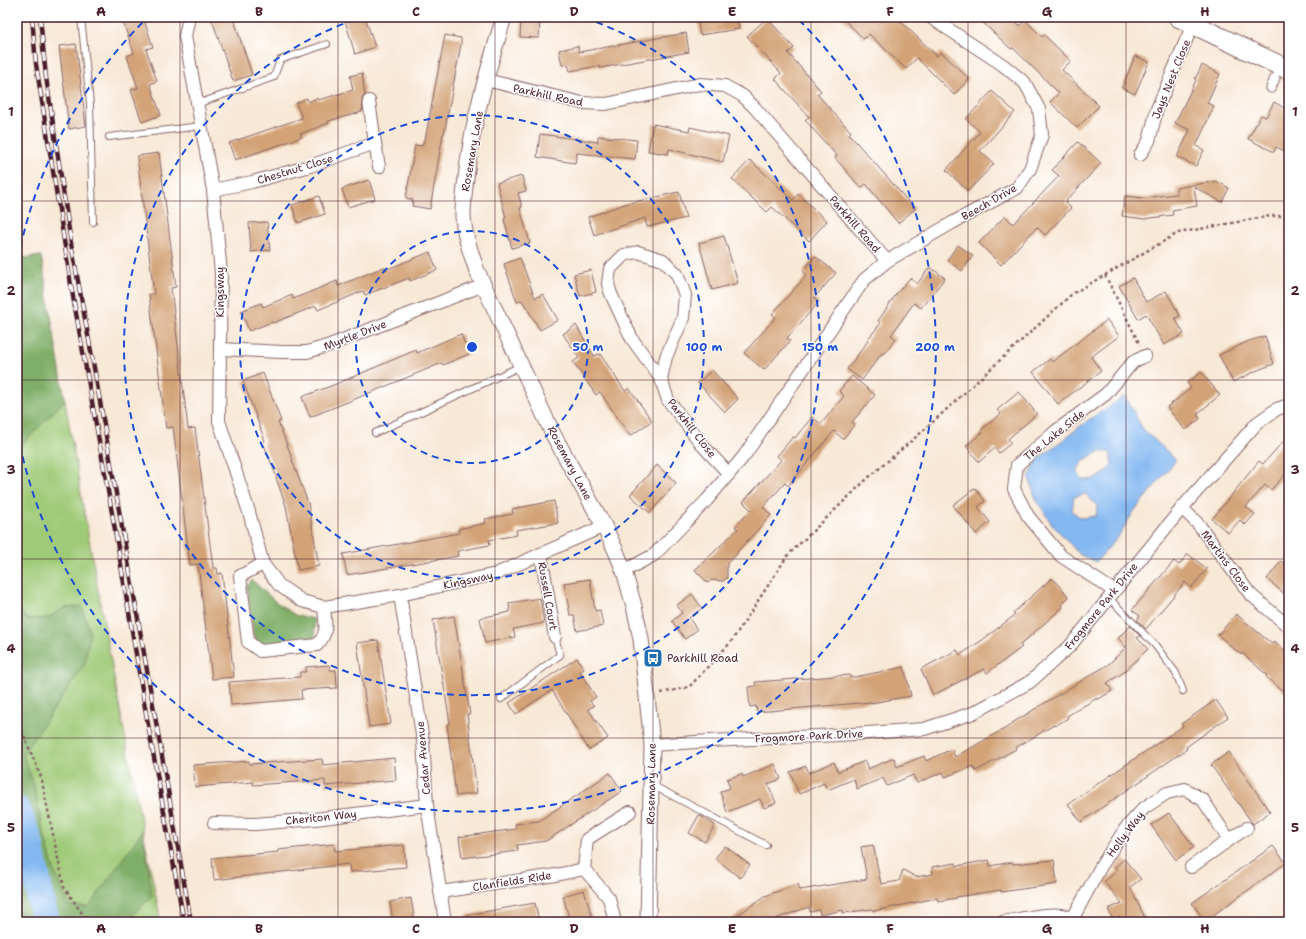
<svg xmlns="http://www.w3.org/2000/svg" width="1306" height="939" font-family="'Shantell Sans',sans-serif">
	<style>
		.green { fill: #9fca77; stroke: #747451 }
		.forest { fill: #7fae68; stroke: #64664a }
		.water { fill: #83b8f1; stroke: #666c8e; fill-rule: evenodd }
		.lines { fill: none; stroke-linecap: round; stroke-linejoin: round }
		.river { stroke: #83b8f1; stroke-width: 28 }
		.building { fill: #d3a377 }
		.service-casing { stroke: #876567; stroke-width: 8 }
		.pedestrian-casing { stroke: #876567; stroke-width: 11 }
		.minor-casing { stroke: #876567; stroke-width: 14 }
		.tertiary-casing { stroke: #876567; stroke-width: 17 }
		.primary-casing { stroke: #876567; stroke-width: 21 }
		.path { stroke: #876567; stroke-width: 2.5; stroke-dasharray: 3 3; stroke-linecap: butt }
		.service { stroke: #fff; stroke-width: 6 }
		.pedestrian { stroke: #fff; stroke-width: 9 }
		.minor { stroke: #fff; stroke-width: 12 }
		.tertiary { stroke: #fff; stroke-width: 15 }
		.primary { stroke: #fff; stroke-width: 19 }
		.rail-casing { stroke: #4a1f2b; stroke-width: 4.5 }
		.rail { stroke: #fff; stroke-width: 3; stroke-dasharray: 9; stroke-linecap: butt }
		.grid { fill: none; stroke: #4a1f2b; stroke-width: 1; stroke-opacity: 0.55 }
		.ring { fill: none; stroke: #1d4ed8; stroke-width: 2; stroke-dasharray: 7 5 }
		.labels { text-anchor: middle; stroke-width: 3; stroke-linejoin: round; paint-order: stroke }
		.street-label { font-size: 11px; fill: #4a1f2b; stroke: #fff }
		.poi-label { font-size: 11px; fill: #4a1f2b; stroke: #fff; text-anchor: start }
		.centre { fill: #1d4ed8; stroke: #fff; stroke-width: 2 }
		.ring-label { font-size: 12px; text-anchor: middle; font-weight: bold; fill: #1d4ed8; stroke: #fff; stroke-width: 3; stroke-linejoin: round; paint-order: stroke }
		.neatline { fill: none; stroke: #4a1f2b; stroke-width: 1.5 }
		.grid-label { font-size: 13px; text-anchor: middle; font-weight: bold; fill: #4a1f2b }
	</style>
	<rect width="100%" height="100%" fill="#fff"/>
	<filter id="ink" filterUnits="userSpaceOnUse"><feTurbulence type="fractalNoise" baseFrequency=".025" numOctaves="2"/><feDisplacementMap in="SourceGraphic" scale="8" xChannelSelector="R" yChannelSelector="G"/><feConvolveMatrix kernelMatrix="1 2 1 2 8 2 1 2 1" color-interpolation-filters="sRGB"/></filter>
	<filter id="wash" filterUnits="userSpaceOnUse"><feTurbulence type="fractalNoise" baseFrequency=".012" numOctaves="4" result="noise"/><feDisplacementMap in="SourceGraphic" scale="16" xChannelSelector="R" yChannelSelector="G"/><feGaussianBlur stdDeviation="0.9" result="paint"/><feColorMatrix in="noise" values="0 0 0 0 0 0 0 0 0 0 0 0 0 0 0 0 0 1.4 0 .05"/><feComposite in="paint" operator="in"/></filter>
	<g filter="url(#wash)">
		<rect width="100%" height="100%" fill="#f8e8d6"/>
		<!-- green -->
		<path class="green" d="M41 256C77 479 117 701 161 922H17V259Z"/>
		<!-- forest -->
		<g class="forest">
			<path d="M41 256 65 400 17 450V259Z"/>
			<path d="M252 580 275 601 295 615 314 619 315 638 266 645 254 639 247 586Z"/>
			<path d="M82 606 90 632 85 664 23 754 34 785 43 830 54 870 69 906 89 907 143 830 152 896 126 922H17V608L27 619 48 618 63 608Z"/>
		</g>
		<!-- water -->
		<path class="water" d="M1125 396 1143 429 1176 460 1134 511 1118 537 1096 562 1080 555 1051 523 1036 499 1029 478 1037 460 1087 421ZM1099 452H1110L1112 465C1103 476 1097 480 1083 480L1078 475C1077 462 1089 457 1099 452ZM1086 494 1097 506 1096 516 1081 518 1072 511 1074 497Z"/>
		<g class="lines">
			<!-- river -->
			<path class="river" d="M17 810 28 838 44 915 47 922"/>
		</g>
		<g id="blocks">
			<!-- building -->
			<g class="building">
				<path d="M128 17H143L153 47 146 49 157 81 150 84 161 115 142 122 131 90 138 88 127 56 134 53 123 22 129 20Z"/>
				<path d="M211 17H233L252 75 233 81Z"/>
				<path d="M344 17H365L375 47 355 54Z"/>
				<path d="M697 17H737L739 29 700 35Z"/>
				<path d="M841 17H896L937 56 941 52 969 79 954 95 917 58 906 69 869 34 864 39Z"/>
				<path d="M977 17H1011L1020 26 1025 20 1042 37 1044 35 1071 61 1062 70 1099 106 1077 128 1050 102 1059 93 1013 48 1011 49Z"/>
				<path d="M521 18 540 19 539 38 520 37Z"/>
				<path d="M767 18 794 48 788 53 821 91 817 94 851 132 849 134 915 209 898 223 866 184 861 188 835 158 837 156 805 120 809 117 775 79 781 73 747 36Z"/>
				<path d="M686 33 689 52 600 68 599 66 570 71 568 64 562 65 559 50 578 46 579 52Z"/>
				<path d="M445 35 461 38V44L444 134H443L430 209 412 206 413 200 406 198 415 145 422 146 424 140H425Z"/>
				<path d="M76 44 86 126 69 129 59 46Z"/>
				<path d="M1135 56 1149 62 1135 94 1122 88Z"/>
				<path d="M1202 65 1220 74 1207 103 1214 106 1196 146 1204 150 1196 166 1177 157 1190 130 1175 123 1196 80 1195 79Z"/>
				<path d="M362 73 365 95 362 99 363 110H361L362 112 328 121 329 123 300 134 302 137 235 160 229 143 302 118 296 103 307 98 308 102 317 98 318 100 353 90 350 76Z"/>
				<path d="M992 91 1015 112 980 151 994 164 968 191 946 170 980 132 966 119Z"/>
				<path d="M1274 102 1289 111V153L1276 147 1274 152 1248 139 1261 115 1266 117Z"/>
				<path d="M653 124 689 131 690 127 729 136 723 162 669 149 668 154 648 151Z"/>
				<path d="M540 134 598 142V136L637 140 635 159 577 153 575 163 537 157Z"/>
				<path d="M1078 142 1101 163 1065 202 1071 208 1045 235 1037 227 1001 265 979 243 1005 216 1013 224 1059 176 1052 170Z"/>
				<path d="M159 153 176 287 171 288 188 429 195 428 213 568H217L218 574 222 573 234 677 212 679 198 564 190 565 173 427 166 428 149 294H154L137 156Z"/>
				<path d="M750 160 793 200 798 194 827 221 809 241 772 207 767 212 732 179Z"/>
				<path d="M522 176 526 191 518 193 522 207 520 208 530 243 512 248 504 219 506 218 497 183Z"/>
				<path d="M369 180 375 199 348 207 342 189Z"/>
				<path d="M1216 181 1229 188 1222 202 1194 187 1197 206 1172 210 1173 215 1144 219 1122 216 1125 196 1143 198 1177 194 1176 188Z"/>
				<path d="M679 192 686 218 647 227 645 218 594 235 588 217 625 204Z"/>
				<path d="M319 196 325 214 298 223 292 205Z"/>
				<path d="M267 222 270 250 251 252 249 223Z"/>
				<path d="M724 236 738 283 712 290 699 243Z"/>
				<path d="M958 245 973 256 962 271 947 260Z"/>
				<path d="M430 252 437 270 410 281 409 278 365 295 363 291 318 310 316 306 273 323 272 322 249 331 241 311 261 303 263 307 292 295 293 299 337 281 338 286 384 267 385 270Z"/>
				<path d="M815 256 836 273 814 298 819 302 787 338 790 341 764 370 744 353 776 317 772 314 807 275 803 271Z"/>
				<path d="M520 258 535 298 543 294 558 320 540 330 522 300 517 302 504 264Z"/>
				<path d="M930 267 945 278 921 308 914 303 891 335 896 339 883 354 882 353 862 380 847 369 868 341 867 340 881 323 878 321 897 293 910 278 917 284Z"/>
				<path d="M591 270 596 292 580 296 574 274Z"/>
				<path d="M1133 278 1146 302 1166 291 1180 316 1175 318 1184 334 1164 345 1146 314 1138 319 1119 286Z"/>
				<path d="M1107 320 1119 336 1091 357 1101 371 1058 404 1033 372 1050 359 1052 362Z"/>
				<path d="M576 325 594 356 600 354 625 391 629 388 652 421 630 436 600 392 596 395 573 362 579 358 563 334Z"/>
				<path d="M461 334 469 354 443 365 442 363 355 399 310 417 302 397 336 384 416 350 417 353Z"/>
				<path d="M1265 336 1274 364 1260 369 1233 382 1219 355 1249 341Z"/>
				<path d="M712 370 738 399 725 412 698 383Z"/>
				<path d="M1201 372 1220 395 1197 414 1200 419 1185 430 1167 407 1191 388 1187 383Z"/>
				<path d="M263 373 281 421 278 422 293 460H292L308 503 319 566 298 570 286 506 276 478H277L263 442 265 441 243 381Z"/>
				<path d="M852 376 875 395 852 422 855 424 843 439 834 431 788 486 785 483 763 507 771 515 737 552 738 553 727 563V578L723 581 711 580 708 583 695 570 738 529 735 527 751 510 743 502 781 460 777 456 793 437 795 438 812 417 821 424 844 396 839 391Z"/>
				<path d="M1019 392 1037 414 1008 439 1011 443 999 453 995 448 979 462 966 446 983 432 981 430 1001 414 997 410Z"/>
				<path d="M1289 435V470L1271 490 1265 485 1246 507 1255 514 1245 525 1240 520 1228 533 1212 519 1259 461 1263 464Z"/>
				<path d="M657 465 676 483 650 513 630 495Z"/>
				<path d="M975 488 985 501 978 507 990 522 976 534 953 505Z"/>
				<path d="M554 501 558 523 516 530 517 535 489 540 490 545 457 551 458 556 347 575 343 554 459 533 458 529 486 523 485 519 513 514 512 509Z"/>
				<path d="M1188 554 1207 569 1191 588 1185 582 1146 629 1137 620 1140 616 1132 610 1174 561 1179 565Z"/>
				<path d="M1281 561 1289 568V598L1267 579Z"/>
				<path d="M1052 578 1069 597 1062 604 1063 607 1020 645 1022 647 987 673 984 669 933 695 921 669 957 650 960 655 981 641 1015 615 1013 613Z"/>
				<path d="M590 579 595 611 600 610 603 626 577 631 574 615H570L564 583Z"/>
				<path d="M692 594 702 608 689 618 697 630 685 639 672 621 682 613 677 605Z"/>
				<path d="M540 598 544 623 513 629 515 637 485 643 480 618 510 612 509 603Z"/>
				<path d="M1236 614 1272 644 1274 642 1289 654V696L1266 677 1267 675 1242 653 1241 655 1218 635Z"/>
				<path d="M454 616 470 714H467L477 793 456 796 447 724 450 723 433 620Z"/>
				<path d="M1130 626 1140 636 1137 638 1148 649 1124 672 1107 683 1112 691 1097 700V698L1067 716 1068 718 1055 726 1054 725 1015 748 1016 749 976 771 973 766 945 777 943 772 917 783 913 775 887 786 883 778 857 789 854 779 827 790 824 783 799 794 790 772 806 766 809 773 834 762 838 772 865 761 868 769 894 758 897 767 924 756 926 761 952 749 955 757 1013 724 1012 723 1109 664 1126 647 1118 638Z"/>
				<path d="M378 640 391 724 369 727 357 643Z"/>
				<path d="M577 658 584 669 580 672 596 697 590 701 594 706 588 709 608 738 589 750 552 690 516 714 509 703Z"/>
				<path d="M329 665 330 670H336L337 688 301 690 302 699 231 705 229 682 300 677V672H306V667Z"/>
				<path d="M904 667 911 696 871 703V702L757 712 756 706 750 707 748 687 756 686 755 682 850 675V678Z"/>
				<path d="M1216 700 1228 717 1186 747 1187 749 1081 822 1068 804 1183 726 1181 724Z"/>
				<path d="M1229 752 1270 812 1253 824 1211 765Z"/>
				<path d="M394 758 396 780 325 786V780L253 785V782L195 787 193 765 249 761 250 764 322 759 323 765Z"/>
				<path d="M775 764 781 779 768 784 776 803 764 808 760 799 727 812 720 792 730 788 727 779 742 774 743 777Z"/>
				<path d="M610 773 622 791 546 841 517 845 518 851 462 858 459 837 516 829 515 824 539 821Z"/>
				<path d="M1169 813 1194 847 1176 860 1151 825Z"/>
				<path d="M699 815 715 825 705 842 689 833Z"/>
				<path d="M334 844 335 851 404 845 406 867 350 872 349 864 214 880 212 858 278 852V850Z"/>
				<path d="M873 845 881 884 899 881 903 870 916 877 933 874 932 867 956 863 957 866 989 860 990 866 1012 862 1013 864 1054 860 1057 884 1001 892V890L956 897 957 898 938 901 937 898 873 911 872 909 843 913V910L820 915 819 910 810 912 809 907 778 918 772 922H728L765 896 798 884 800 890 867 879 861 847Z"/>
				<path d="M725 846 750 865 740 878 715 858Z"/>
				<path d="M1273 846 1286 863 1205 921 1192 903Z"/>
				<path d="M1124 859 1141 879 1130 887 1147 922H1122L1120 917 1113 920 1108 909 1122 903 1104 882 1117 871 1115 867Z"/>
				<path d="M584 890 592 917 583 920 584 922H570L563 896Z"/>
				<path d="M411 898 415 922H393L390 902Z"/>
				<path d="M535 903 539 922H467L466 915Z"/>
			</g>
		</g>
	</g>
	<g filter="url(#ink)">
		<use href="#blocks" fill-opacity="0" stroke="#876567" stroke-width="1"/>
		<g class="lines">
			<!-- service casing -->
			<g class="service-casing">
				<g id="service">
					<path d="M81 17 90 104 93 222"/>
					<path d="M197 104 274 77 280 60 327 44"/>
					<path d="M109 137 201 126"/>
					<path d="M375 433 521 366"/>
					<path d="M1108 597 1155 645 1176 673 1183 691"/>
					<path d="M501 699 560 655 555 637"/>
					<path d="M652 785 766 845"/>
				</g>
			</g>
			<!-- pedestrian casing -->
			<g class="pedestrian-casing">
				<path id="pedestrian" d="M1271 88 1275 78"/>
			</g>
			<!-- minor casing -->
			<g class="minor-casing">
				<g id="minor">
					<path d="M189 17 185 36 213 190 221 273 219 421 249 512 263 564 279 585 302 601 324 607 400 595 496 574 604 526"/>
					<path d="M486 80 582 103 606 104 700 84 725 86 743 96 755 108 887 261 864 280 744 456 707 500 654 555 624 571"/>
					<path d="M375 143 379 167"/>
					<path d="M1140 155 1149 141 1157 109 1193 24"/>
					<path d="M213 190 252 182 310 166 375 143 369 101"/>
					<path d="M887 261 952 223 1017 188 1030 169 1042 135 1039 109 1025 83 1003 65 930 17"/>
					<path d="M220 349 283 352H307L327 346 484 285"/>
					<path d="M661 379 666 357 683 318 685 295 677 274 663 260 638 252 624 255 610 269 608 284 611 294 632 339 661 379 668 400 703 446 729 474"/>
					<path d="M1182 508 1199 525 1250 594 1289 627"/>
					<path d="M541 554 555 637"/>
					<path d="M263 564 240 576 248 642 260 651 317 645C329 633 325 622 324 607"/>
					<path d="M1114 591 1061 556 1028 516 1014 489 1017 465 1056 431 1106 394 1133 362 1145 356"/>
					<path d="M400 595 423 741 427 805 445 922"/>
					<path d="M652 745 710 741 839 735 924 729 973 713 1030 682 1070 646 1182 508 1257 423 1277 409 1289 405"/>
					<path d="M214 823 255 824 315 819 427 805"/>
					<path d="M1229 840 1247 828"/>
					<path d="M584 869 587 839 630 812"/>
					<path d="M440 892 556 875 584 869 609 898 615 922"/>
					<path d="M1073 918 1100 868 1125 829 1144 808 1167 793 1185 789 1203 800 1229 840 1191 867"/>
					<path d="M1003 922C1021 919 1063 907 1077 922"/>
				</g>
			</g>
			<!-- tertiary casing -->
			<g class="tertiary-casing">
				<path id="tertiary" d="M504 17C489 67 473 118 467 170 465 185 463 200 463 216 464 235 471 253 477 271L554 436 604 526 615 549 624 571 634 606 641 639 652 745 648 922"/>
			</g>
			<!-- primary casing -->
			<g class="primary-casing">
				<path id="primary" d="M1178 17 1289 70"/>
			</g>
			<!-- path -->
			<g class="path">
				<path d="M1105 275 1140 345"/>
				<path d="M661 693 689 687 731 642 788 555 868 478 923 431 1072 294 1178 233 1270 216H1289"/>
				<path d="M17 719 41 777 64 887 88 922"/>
			</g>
			<!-- service -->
			<use href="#service" class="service"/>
			<!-- pedestrian -->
			<use href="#pedestrian" class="pedestrian"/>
			<!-- minor -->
			<use href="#minor" class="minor"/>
			<!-- tertiary -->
			<use href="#tertiary" class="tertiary"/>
			<!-- primary -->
			<use href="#primary" class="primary"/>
			<!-- rail casing -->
			<g class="rail-casing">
				<g id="rail">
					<path d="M32 17 36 64 72 291 114 524 147 719 184 922"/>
					<path d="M40 17 46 77 71 243 95 373 191 922"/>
				</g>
			</g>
			<!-- rail -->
			<use href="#rail" class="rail"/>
		</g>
	</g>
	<!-- grid -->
	<path class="grid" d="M180 17V922M338 17V922M495 17V922M653 17V922M811 17V922M968 17V922M1126 17V922M17 201H1289M17 380H1289M17 559H1289M17 738H1289"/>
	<!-- distance rings -->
	<g class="ring">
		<circle cx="472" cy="347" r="116"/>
		<circle cx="472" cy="347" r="232"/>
		<path d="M585 18A348 348 0 1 1 359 18"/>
		<path d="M18 259A463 463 0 0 1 145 20M799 20A463 463 0 1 1 18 435"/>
	</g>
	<!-- icons -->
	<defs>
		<g id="bus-square" transform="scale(1)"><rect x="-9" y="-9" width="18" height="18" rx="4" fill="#1f6fb2" stroke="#fff"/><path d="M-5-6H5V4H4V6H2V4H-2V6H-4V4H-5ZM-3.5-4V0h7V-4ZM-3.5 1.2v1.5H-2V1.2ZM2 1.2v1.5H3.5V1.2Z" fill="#fff"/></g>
	</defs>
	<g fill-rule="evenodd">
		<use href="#bus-square" x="653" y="658"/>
	</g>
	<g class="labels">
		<!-- street labels -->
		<g class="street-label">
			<text transform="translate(1171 79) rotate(-68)" y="4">Jays Nest Close</text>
			<text transform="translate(548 95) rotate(12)" y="4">Parkhill Road</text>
			<text transform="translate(472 151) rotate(-80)" y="4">Rosemary Lane</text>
			<text transform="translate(295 169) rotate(-17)" y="4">Chestnut Close</text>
			<text transform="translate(989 202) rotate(-30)" y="4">Beech Drive</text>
			<text transform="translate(855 224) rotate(49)" y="4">Parkhill Road</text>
			<text transform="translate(220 292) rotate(-90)" y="4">Kingsway</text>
			<text transform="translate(355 335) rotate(-21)" y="4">Myrtle Drive</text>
			<text transform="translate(692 428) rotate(52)" y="4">Parkhill Close</text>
			<text transform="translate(1054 435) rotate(-39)" y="4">The Lake Side</text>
			<text transform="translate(570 463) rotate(62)" y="4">Rosemary Lane</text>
			<text transform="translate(1226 561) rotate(53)" y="4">Martins Close</text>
			<text transform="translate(468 580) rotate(-12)" y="4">Kingsway</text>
			<text transform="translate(548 596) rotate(80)" y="4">Russell Court</text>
			<text transform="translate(1101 606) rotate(-51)" y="4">Frogmore Park Drive</text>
			<text transform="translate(809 736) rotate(-3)" y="4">Frogmore Park Drive</text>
			<text transform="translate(423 758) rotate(-95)" y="4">Cedar Avenue</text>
			<text transform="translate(651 784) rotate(-89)" y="4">Rosemary Lane</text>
			<text transform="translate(321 817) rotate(-6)" y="4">Cheriton Way</text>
			<text transform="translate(1125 834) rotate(-53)" y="4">Holly Way</text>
			<text transform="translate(512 881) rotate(-9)" y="4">Clanfields Ride</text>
		</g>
		<!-- poi labels -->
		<g class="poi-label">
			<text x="667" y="662">Parkhill Road</text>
		</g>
	</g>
	<circle cx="472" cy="347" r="6" class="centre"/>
	<g class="ring-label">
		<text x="588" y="351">50 m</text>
		<text x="704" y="351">100 m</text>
		<text x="820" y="351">150 m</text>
		<text x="935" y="351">200 m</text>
	</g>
	<!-- margin -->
	<rect width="1306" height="939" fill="none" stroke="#fff" stroke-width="44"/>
	<rect x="22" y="22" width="1262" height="895" class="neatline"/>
	<g class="grid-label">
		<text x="101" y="16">A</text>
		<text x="259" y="16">B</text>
		<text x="416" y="16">C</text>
		<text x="574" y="16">D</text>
		<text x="732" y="16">E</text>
		<text x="890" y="16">F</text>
		<text x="1047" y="16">G</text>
		<text x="1205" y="16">H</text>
		<text x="11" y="116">1</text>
		<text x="1295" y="116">1</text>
		<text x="11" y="295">2</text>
		<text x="1295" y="295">2</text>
		<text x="11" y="474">3</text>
		<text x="1295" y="474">3</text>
		<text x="11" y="653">4</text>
		<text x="1295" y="653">4</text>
		<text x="11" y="832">5</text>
		<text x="1295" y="832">5</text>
		<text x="101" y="933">A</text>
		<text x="259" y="933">B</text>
		<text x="416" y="933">C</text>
		<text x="574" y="933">D</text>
		<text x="732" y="933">E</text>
		<text x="890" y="933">F</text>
		<text x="1047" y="933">G</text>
		<text x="1205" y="933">H</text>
	</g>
</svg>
